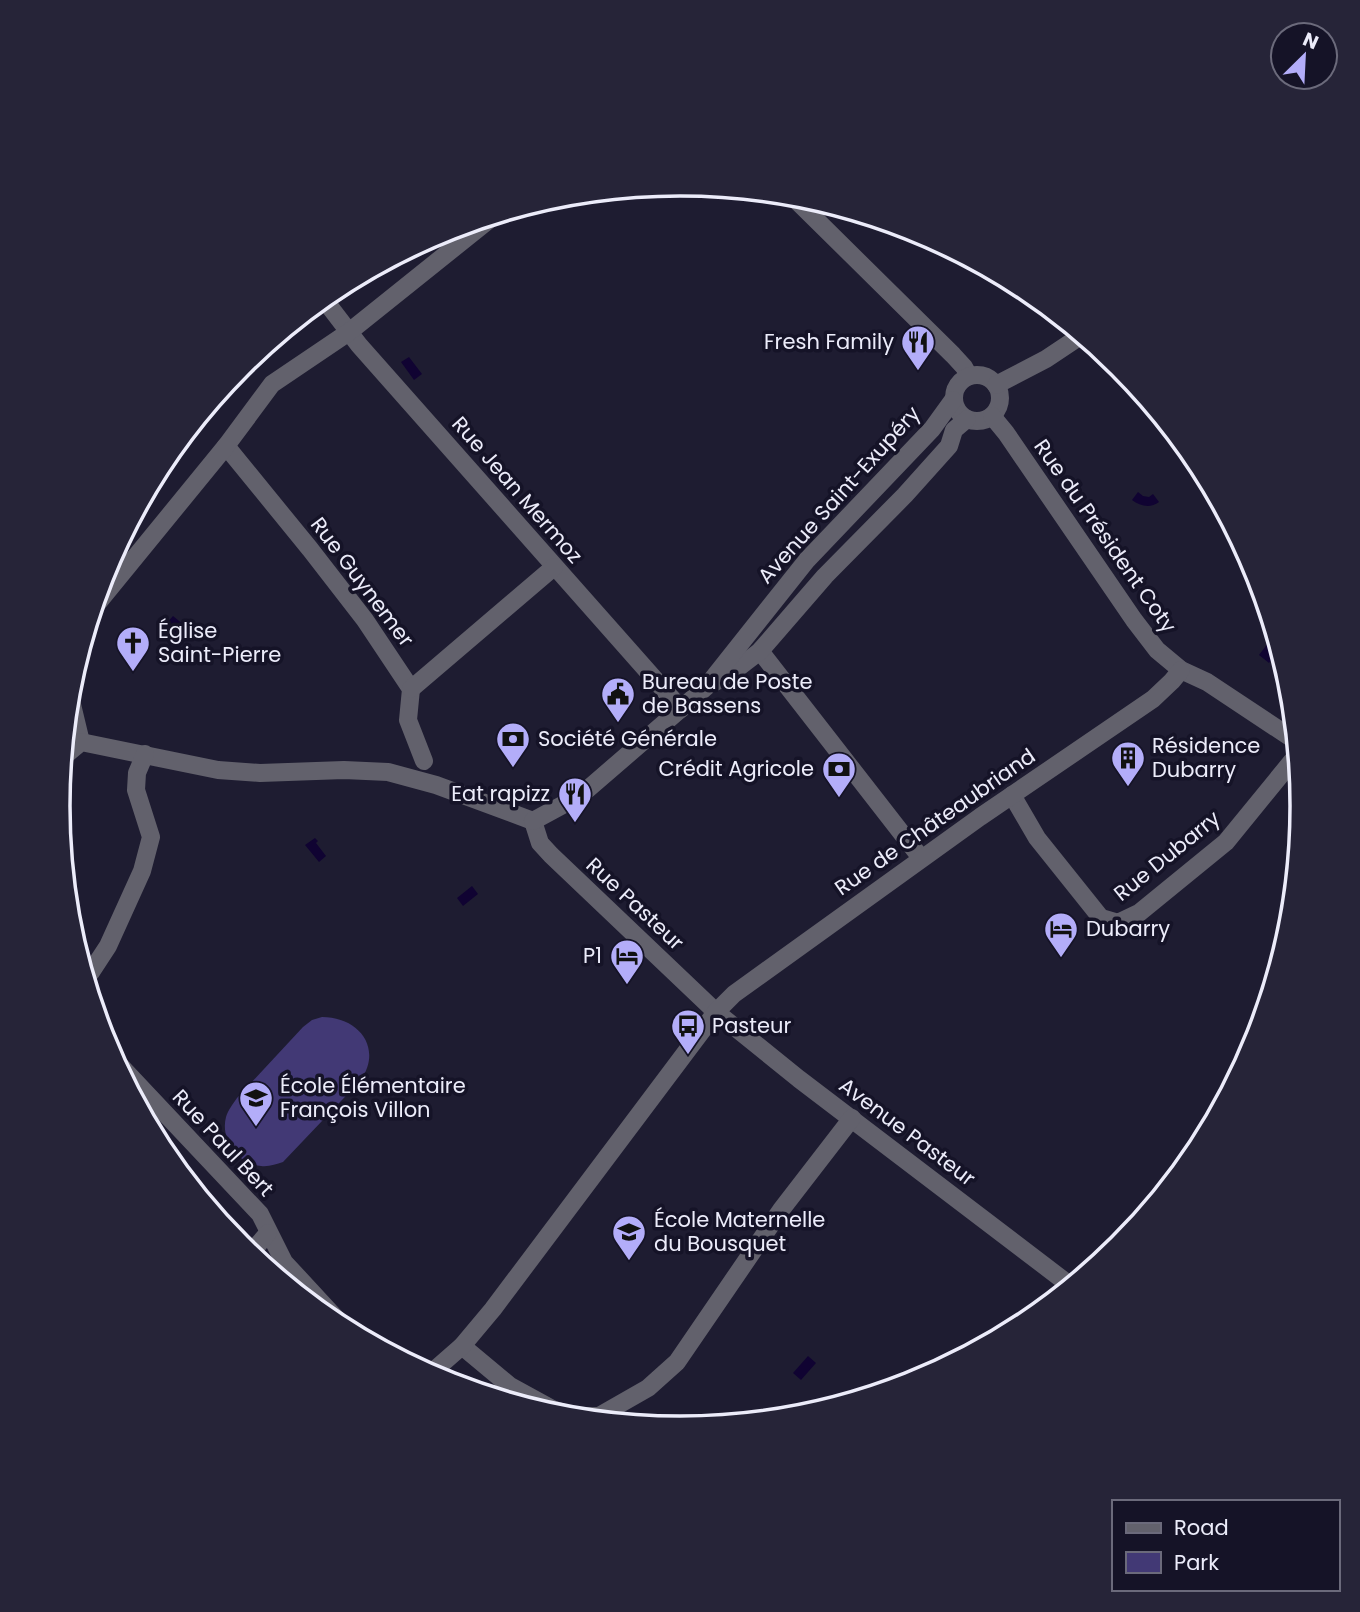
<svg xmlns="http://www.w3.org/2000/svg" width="1360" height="1612" font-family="Poppins,sans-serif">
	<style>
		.green { fill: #423975 }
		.water { fill: #100332 }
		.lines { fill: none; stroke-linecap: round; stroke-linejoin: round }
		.minor { stroke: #62616c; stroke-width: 18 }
		.labels { text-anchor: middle; stroke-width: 7; stroke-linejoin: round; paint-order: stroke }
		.poi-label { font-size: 21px; fill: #ececfa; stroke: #151327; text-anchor: start }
		.street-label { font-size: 21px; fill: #ececfa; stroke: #151327 }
		.rim { fill: none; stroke: #ececfa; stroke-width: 3.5 }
	</style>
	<rect width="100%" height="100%" fill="#1e1c31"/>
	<!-- green -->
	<path class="green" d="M322 1017C358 1017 383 1047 361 1080L283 1162C276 1164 269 1167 261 1166 238 1164 220 1140 226 1117 228 1110 233 1104 237 1098L303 1027 312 1020Z"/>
	<!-- water -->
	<g class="water">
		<path d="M409 357 422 374 414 380 401 362Z"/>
		<path d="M1138 492 1143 496 1149 497 1153 494 1159 502C1150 509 1140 506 1132 500Z"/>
		<path d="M1238 541 1249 556 1248 561 1244 563 1240 562 1230 547 1233 542 1234 544Z"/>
		<path d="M173 616 190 630 182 639 165 625Z"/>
		<path d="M1272 638 1277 641 1279 649 1269 663 1259 655Z"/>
		<path d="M315 838 318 841 316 843 326 856 319 862 305 845Z"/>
		<path d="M472 886 478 894 463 906 457 898Z"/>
		<path d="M808 1356 816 1363 801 1380 793 1373Z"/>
	</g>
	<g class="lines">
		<!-- minor -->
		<g class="minor">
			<path d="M791 195 953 355 964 367 969 376"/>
			<path d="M323 298 359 345 681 709"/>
			<circle cx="977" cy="398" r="23"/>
			<path d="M996 385 1046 359 1082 335"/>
			<path d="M992 416 1006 433 1134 620 1157 650 1181 670 1207 682 1296 741"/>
			<path d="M226 446 310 549 365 620 411 689 408 720 424 761"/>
			<path d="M92 610 226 446 272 384 349 332 495 215"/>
			<path d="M760 651 921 858"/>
			<path d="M715 682 738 668 760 651 825 576 905 495 949 446 954 430 967 419"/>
			<path d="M411 689 554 567"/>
			<path d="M69 692 81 742"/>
			<path d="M62 758 81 742 218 770 260 773 344 770 388 772 436 785 533 821"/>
			<path d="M1012 795 1037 838 1101 918 1118 923 1139 913 1226 842 1297 755"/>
			<path d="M533 821 540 843 551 855 716 1012 799 1079 1071 1286"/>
			<path d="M533 821 581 795 706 687 807 560 932 429 953 400"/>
			<path d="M84 975 91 972 108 946 142 871 151 837 136 790 137 773 145 754"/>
			<path d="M112 1057 260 1214 284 1262 346 1329"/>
			<path d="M250 1254 268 1233"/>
			<path d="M462 1346 510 1386 552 1409 574 1416H599L648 1388 677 1362 781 1210 852 1118"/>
			<path d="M430 1374 462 1346 493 1309 716 1012 734 994 980 817 1153 699 1172 681 1181 670"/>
		</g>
	</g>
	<!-- icons -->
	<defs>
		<g id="restaurant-pin" transform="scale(1.75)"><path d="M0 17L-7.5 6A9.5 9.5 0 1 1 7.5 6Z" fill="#b3adf9" stroke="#151327"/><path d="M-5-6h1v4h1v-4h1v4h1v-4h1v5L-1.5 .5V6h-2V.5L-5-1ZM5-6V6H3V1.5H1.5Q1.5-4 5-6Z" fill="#111"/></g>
		<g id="church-pin" transform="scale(1.75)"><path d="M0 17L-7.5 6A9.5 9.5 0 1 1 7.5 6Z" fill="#b3adf9" stroke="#151327"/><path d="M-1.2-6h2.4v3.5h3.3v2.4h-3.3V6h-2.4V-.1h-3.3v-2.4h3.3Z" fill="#111"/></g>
		<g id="civic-pin" transform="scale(1.75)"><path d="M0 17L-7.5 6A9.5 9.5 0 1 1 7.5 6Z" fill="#b3adf9" stroke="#151327"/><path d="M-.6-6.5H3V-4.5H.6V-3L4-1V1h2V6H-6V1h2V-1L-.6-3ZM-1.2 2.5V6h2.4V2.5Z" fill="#111"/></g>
		<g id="bank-pin" transform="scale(1.75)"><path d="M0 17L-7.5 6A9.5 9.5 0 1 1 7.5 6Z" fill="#b3adf9" stroke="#151327"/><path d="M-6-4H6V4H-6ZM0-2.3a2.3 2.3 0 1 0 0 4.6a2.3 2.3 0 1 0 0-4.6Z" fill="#111"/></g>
		<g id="building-pin" transform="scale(1.75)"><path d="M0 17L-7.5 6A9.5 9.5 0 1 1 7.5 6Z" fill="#b3adf9" stroke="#151327"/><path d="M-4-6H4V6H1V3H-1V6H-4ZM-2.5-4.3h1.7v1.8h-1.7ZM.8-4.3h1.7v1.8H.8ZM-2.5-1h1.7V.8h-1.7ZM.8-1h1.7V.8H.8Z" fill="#111"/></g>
		<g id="hotel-pin" transform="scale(1.75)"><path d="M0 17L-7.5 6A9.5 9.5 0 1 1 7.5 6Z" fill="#b3adf9" stroke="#151327"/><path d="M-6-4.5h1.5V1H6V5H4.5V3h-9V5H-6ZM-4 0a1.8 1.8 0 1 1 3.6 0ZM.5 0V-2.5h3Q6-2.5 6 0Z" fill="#111"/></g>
		<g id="bus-pin" transform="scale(1.75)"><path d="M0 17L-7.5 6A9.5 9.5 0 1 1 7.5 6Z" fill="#b3adf9" stroke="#151327"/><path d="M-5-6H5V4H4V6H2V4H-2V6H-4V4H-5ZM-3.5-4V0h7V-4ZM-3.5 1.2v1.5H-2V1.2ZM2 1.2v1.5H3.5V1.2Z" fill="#111"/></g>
		<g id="school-pin" transform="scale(1.75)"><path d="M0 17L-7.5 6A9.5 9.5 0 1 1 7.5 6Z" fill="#b3adf9" stroke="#151327"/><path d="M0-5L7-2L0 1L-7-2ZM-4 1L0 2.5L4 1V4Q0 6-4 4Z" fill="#111"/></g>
	</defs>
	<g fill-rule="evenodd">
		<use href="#restaurant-pin" x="918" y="342"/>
		<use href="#church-pin" x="133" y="643"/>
		<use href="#civic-pin" x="618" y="694"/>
		<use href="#bank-pin" x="513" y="739"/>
		<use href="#building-pin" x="1128" y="758"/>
		<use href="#bank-pin" x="839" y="769"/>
		<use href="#restaurant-pin" x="575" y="794"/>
		<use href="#hotel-pin" x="1061" y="929"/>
		<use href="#hotel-pin" x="627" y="956"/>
		<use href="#bus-pin" x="688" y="1026"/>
		<use href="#school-pin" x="256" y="1098"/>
		<use href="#school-pin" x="629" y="1232"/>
	</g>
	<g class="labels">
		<!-- poi labels -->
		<g class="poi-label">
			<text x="894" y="349" text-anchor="end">Fresh Family</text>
			<text x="158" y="638">Église<tspan x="158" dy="24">Saint-Pierre</tspan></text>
			<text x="642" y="689">Bureau de Poste<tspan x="642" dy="24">de Bassens</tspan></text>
			<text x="538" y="746">Société Générale</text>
			<text x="1152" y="753">Résidence<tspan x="1152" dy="24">Dubarry</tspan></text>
			<text x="814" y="776" text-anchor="end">Crédit Agricole</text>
			<text x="550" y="801" text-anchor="end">Eat rapizz</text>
			<text x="1086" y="936">Dubarry</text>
			<text x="602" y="963" text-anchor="end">P1</text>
			<text x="712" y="1033">Pasteur</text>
			<text x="280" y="1093">École Élémentaire<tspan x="280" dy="24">François Villon</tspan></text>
			<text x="654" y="1227">École Maternelle<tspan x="654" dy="24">du Bousquet</tspan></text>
		</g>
		<!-- street labels -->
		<g class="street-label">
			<text transform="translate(517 490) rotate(49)" y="7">Rue Jean Mermoz</text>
			<text transform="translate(839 495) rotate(-48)" y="7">Avenue Saint-Exupéry</text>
			<text transform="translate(1105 536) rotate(55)" y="7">Rue du Président Coty</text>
			<text transform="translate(362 582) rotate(53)" y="7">Rue Guynemer</text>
			<text transform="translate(935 822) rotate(-35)" y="7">Rue de Châteaubriand</text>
			<text transform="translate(1167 856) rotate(-39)" y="7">Rue Dubarry</text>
			<text transform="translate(635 904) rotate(43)" y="7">Rue Pasteur</text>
			<text transform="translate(907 1132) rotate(37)" y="7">Avenue Pasteur</text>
			<text transform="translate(223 1143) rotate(47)" y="7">Rue Paul Bert</text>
		</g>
	</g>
	<!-- crop -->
	<path d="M0 0H1360V1612H0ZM70 806a610 610 0 1 1 1220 0a610 610 0 1 1-1220 0Z" fill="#262438" fill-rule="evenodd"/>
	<path class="rim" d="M70 806a610 610 0 1 1 1220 0a610 610 0 1 1-1220 0Z"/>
	<!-- legend -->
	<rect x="1112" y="1500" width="228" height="91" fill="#151327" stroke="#6b6a7b" stroke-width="2"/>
	<rect x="1126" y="1523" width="35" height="10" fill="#62616c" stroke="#6b6a7b" stroke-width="2"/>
	<text x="1174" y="1535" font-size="21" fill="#ececfa">Road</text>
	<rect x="1126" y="1552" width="35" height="21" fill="#423975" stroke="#6b6a7b" stroke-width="2"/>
	<text x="1174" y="1570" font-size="21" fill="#ececfa">Park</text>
	<!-- north arrow -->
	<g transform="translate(1304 56) rotate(24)"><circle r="33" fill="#151327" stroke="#6b6a7b" stroke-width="2"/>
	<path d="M0-5L12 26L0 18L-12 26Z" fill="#b3adf9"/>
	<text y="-10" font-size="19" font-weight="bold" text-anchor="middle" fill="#ececfa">N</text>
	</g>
</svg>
